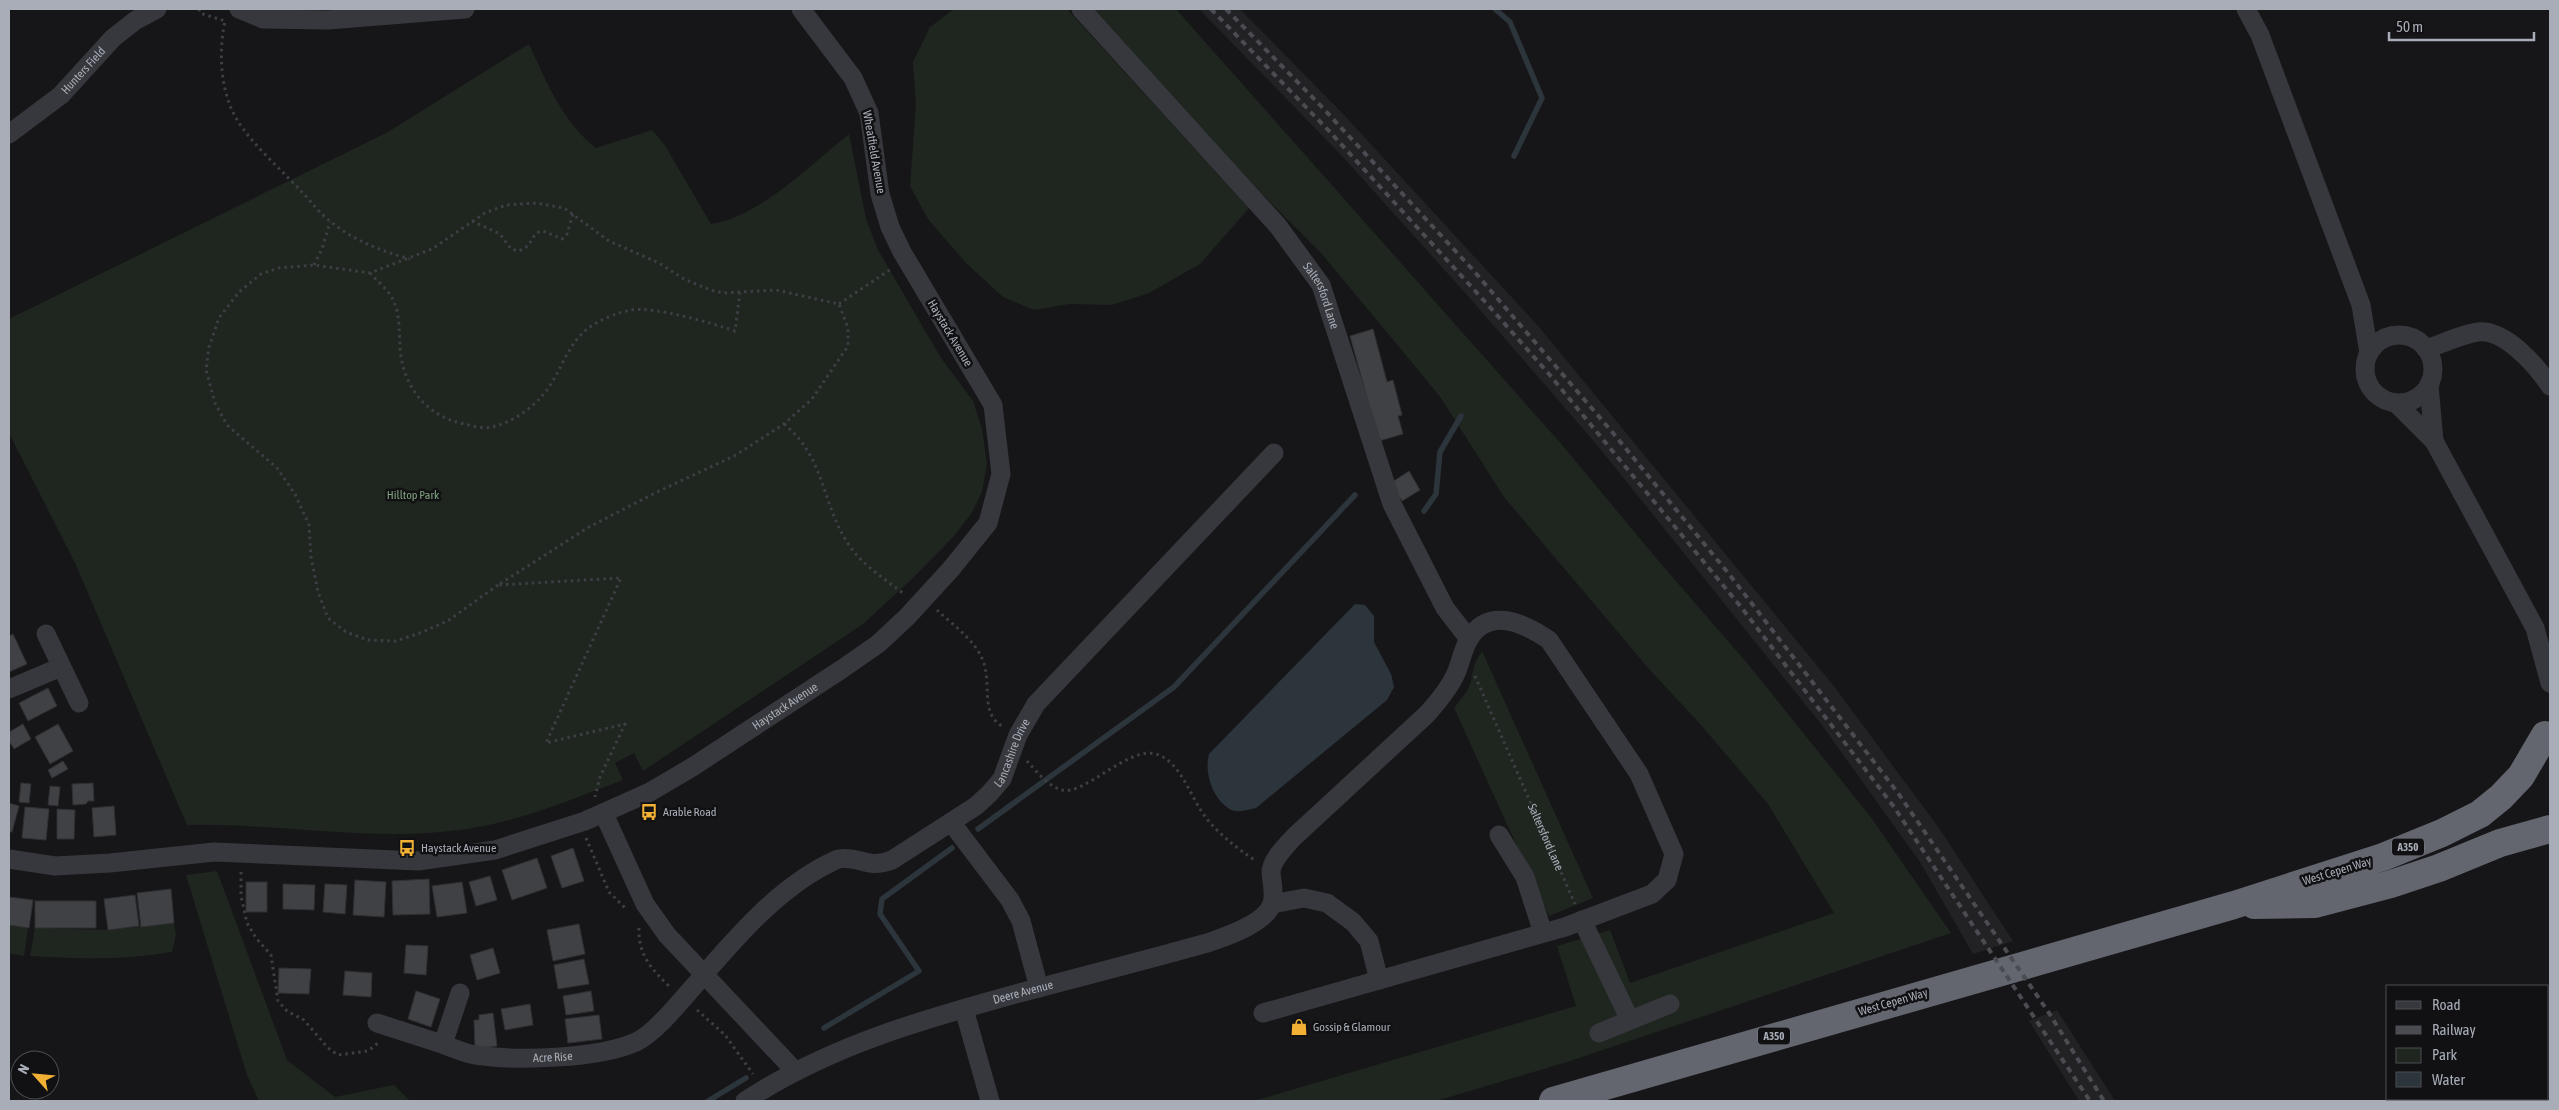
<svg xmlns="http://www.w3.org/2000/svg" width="2559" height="1110" font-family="'Asap Condensed',sans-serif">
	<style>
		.built { fill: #222225 }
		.green { fill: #1e261f }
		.water { fill: #2c353c }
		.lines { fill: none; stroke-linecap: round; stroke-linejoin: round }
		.stream { stroke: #2c353c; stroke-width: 5.5 }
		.building { fill: #404145; stroke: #303034 }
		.path { stroke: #3d3f44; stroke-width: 3; stroke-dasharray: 2.5 4; stroke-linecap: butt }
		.minor { stroke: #37383d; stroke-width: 19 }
		.highway { stroke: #63666e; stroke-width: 28 }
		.rail { stroke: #4a4c52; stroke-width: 4; stroke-dasharray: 6 5; stroke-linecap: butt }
		.labels { text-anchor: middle; stroke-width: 5; stroke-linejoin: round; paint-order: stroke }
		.shield { fill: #111113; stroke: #7b7e86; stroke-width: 1 }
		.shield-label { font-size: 11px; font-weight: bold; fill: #a8adb8 }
		.street-label { font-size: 12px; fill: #a8adb8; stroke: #111113 }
		.park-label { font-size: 12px; fill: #7fa381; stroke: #111113 }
		.poi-label { font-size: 12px; fill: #a8adb8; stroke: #111113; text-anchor: start }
	</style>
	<rect width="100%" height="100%" fill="#161618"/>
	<!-- built -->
	<g class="built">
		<path d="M1199 9H1240L1344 115 1540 328 1833 685 1939 828 2013 941 1973 954 1920 862 1821 724 1597 445 1467 295 1342 156Z"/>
		<path d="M2057 1010 2115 1101H2079L2029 1021Z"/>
	</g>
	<!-- green -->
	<g class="green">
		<path d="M954 9H1067L1249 208 1200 264 1149 293 1112 305 1069 304 1034 310 1003 297 966 263 928 219 910 186 916 104 913 62 930 27Z"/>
		<path d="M1092 9H1176L1563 446 1656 558 1747 663 1870 816 1951 933 1567 1062 1436 1101H1254L1576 1006 1557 946 1610 930 1630 983 1834 913 1768 804 1702 726 1649 669 1504 497 1441 398 1400 348 1321 253 1261 193Z"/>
		<path d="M529 44C547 83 562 121 596 148L652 130 664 144 711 224C761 216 810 165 849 134L866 219 878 250 941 358 973 401 982 429 987 464 982 492 971 514 953 537 914 577 863 624 643 771 634 753 615 763 623 780C570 800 516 823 460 830 370 842 278 823 187 825L76 565 9 433V319L388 132Z"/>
		<path d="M1482 651 1593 898 1549 916 1454 708C1460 700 1469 691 1471 681 1474 666 1473 665 1482 651Z"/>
		<path d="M217 871 287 1060 335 1097 394 1085 410 1101H259L247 1075 186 875Z"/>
		<path d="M174 923 176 934 172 952C126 960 76 959 30 956L35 928 108 930Z"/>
		<path d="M9 925 28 928 24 956 9 953Z"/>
	</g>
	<!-- water -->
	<path class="water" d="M1355 604 1365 605 1374 616V642L1391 674 1394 687 1387 700 1256 808C1247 810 1236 814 1228 808 1212 797 1204 772 1209 754Z"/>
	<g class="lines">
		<!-- stream -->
		<g class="stream">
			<path d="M1495 9 1510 22 1542 98 1514 156"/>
			<path d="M1424 511 1436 494 1440 452 1461 416"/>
			<path d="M978 829 1174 687 1355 495"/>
			<path d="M824 1028 919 971 880 914 882 899 952 848"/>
			<path d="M708 1101 746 1078"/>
		</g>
	</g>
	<!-- building -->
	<g class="building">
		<path d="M1373 329 1387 382 1393 380 1402 415 1398 416 1403 434 1379 441 1350 336Z"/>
		<path d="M1409 471 1420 490 1402 501 1391 483Z"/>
		<path d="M13 634 27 664 9 672V636Z"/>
		<path d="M48 688 57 706 28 721 19 703Z"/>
		<path d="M23 724 31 739 14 749 9 741V732Z"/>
		<path d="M58 724 73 751 50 764 35 737Z"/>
		<path d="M63 761 68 769 52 778 48 770Z"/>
		<path d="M21 783 31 784 29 803 19 802Z"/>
		<path d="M93 783 94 801H88L86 804 73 805 72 784Z"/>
		<path d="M50 786 60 787 58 806 48 805Z"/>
		<path d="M9 803 19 806 12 832H9Z"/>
		<path d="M114 806 116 835 94 837 92 808Z"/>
		<path d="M25 807 49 809 46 840 22 838Z"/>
		<path d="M57 809 75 810 74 839H57Z"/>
		<path d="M573 848 584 881 562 888 551 856Z"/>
		<path d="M537 858 547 888 512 900 502 870Z"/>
		<path d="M490 876 497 900 476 906 469 882Z"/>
		<path d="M429 879 430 914 393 915 392 881Z"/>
		<path d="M355 880 386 882 384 917 353 915Z"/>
		<rect x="246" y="882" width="21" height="30"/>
		<path d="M462 882 467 913 437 917 432 886Z"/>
		<path d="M283 884 315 885 314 910 283 909Z"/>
		<path d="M325 884 347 885 345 914 323 912Z"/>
		<path d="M171 889 174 923 141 927 137 893Z"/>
		<path d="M135 895 139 926 108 930 104 899Z"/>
		<path d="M9 897 33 900 29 928 9 925Z"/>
		<rect x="35" y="901" width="61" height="27"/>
		<path d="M579 924 585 954 553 961 547 930Z"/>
		<path d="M406 945 428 946 426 975 404 973Z"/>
		<path d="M493 948 500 973 477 980 470 955Z"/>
		<path d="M584 959 589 984 558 989 554 965Z"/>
		<path d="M279 968 311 969 309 994 278 993Z"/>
		<path d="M345 971 372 973 371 997 343 995Z"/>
		<path d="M416 991 440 999 431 1027 408 1019Z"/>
		<path d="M591 991 594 1011 566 1015 563 996Z"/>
		<path d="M530 1004 533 1025 505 1030 501 1009Z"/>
		<path d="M493 1013 497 1046 475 1049 474 1020H479V1015Z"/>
		<path d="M599 1015 602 1039 568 1043 565 1019Z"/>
	</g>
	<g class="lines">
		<!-- path -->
		<g class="path">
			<path d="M199 9 200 13 225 21C219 49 220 81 231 108 243 137 278 166 299 189 310 200 319 213 331 222 355 241 381 251 410 259"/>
			<path d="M472 221 500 234 511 249 519 251 528 246 536 233 543 231 562 239 567 234 573 214"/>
			<path d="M314 265 322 249 330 222"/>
			<path d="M370 273C378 282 390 291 394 302 400 315 399 332 400 347 402 385 426 417 465 424 472 426 484 429 491 427 513 423 537 405 549 387 562 368 568 345 586 330 598 320 616 313 631 310 653 306 712 323 735 331L740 293"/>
			<path d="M839 304 891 269"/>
			<path d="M784 424C826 458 821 504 849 545 862 565 885 579 904 594"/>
			<path d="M498 585 449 620 423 632 396 641 368 640 346 632 328 618 318 592 311 557 309 525 295 494 277 468 227 425 215 403 206 370 209 347 219 318 239 292 261 274 279 268 314 265 370 273 432 249 485 213 506 205 536 203 564 208 609 241 659 263 684 279 710 290 724 293 776 290 839 304 848 328V346L812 399 784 424 736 455 653 494 589 527 498 585 621 578 546 743 625 724 600 777 595 797"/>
			<path d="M937 610C956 628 983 645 986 673 989 691 983 715 1002 726"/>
			<path id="s1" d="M1475 676 1575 904"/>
			<path d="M1027 761C1036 771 1049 787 1062 790 1084 796 1128 746 1156 754 1182 762 1191 800 1207 819 1221 836 1237 848 1256 861"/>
			<path d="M586 838 609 892 625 908"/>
			<path d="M241 872V896L247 923 256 938 271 955 278 1001 287 1011 304 1020 328 1048 338 1055 368 1051 378 1043"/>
			<path d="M639 928C638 954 651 969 669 986"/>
			<path d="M697 1010 725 1035 753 1074"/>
		</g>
		<!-- minor -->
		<g class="minor">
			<path d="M239 9 263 19 328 20 465 9"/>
			<path id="s2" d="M1081 9 1278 226 1321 285 1392 504 1445 608 1469 639"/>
			<path d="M2246 9 2260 35 2361 305 2369 353"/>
			<path id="s3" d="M9 134 61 95 113 38 136 20 157 9"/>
			<circle cx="2399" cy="369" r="34"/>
			<path d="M2426 349C2443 344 2461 334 2478 332 2505 329 2537 366 2550 386"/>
			<path d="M2429 385 2434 441"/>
			<path d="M2396 403 2434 441 2535 628 2550 683"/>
			<path d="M46 634 79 703"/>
			<path d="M9 689 61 667"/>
			<path d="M604 814 645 904 667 935 795 1071"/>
			<path d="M951 822 1010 900 1021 921 1039 988"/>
			<path d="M1499 835 1525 877 1543 933"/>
			<path id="s4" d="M9 859 55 866 110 863 214 852 418 861 495 850 585 821 650 792 694 766 842 669 878 644 907 617 951 569 988 523 1001 474 993 405 902 252 890 227 880 194 869 113 853 78 801 9"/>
			<path d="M1272 904 1304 898 1327 903 1353 922 1369 941 1379 980"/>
			<path d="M1582 920 1630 1020"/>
			<path d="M964 1009 990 1101"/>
			<path id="s5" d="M377 1023C399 1030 420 1037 442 1044 453 1048 464 1053 475 1055 516 1061 598 1059 636 1042 655 1033 680 1002 694 986 735 939 779 885 838 859 861 855 865 870 892 860L976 806 990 793 1002 779 1018 735 1036 704 1274 453"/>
			<path d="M1599 1033 1670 1004"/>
			<path d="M443 1044 460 993"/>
			<path id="s6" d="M745 1101C831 1045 924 1019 1023 992 1084 976 1146 960 1207 943 1225 937 1265 924 1272 904 1275 894 1272 883 1271 873 1271 860 1285 847 1294 837L1426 715C1438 702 1450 688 1457 671 1461 661 1463 649 1469 639 1489 606 1524 623 1549 640L1639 774 1674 854 1667 880 1652 894 1565 927 1263 1013"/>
		</g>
		<!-- highway -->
		<g class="highway">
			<path d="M2254 905 2315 904 2391 884 2439 868 2500 843 2550 829"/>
			<path d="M1553 1101 2234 905 2383 857 2442 833 2480 814 2501 797 2521 776 2545 735"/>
		</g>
		<!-- rail -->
		<g class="rail">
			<path d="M1211 9 1330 132 1488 305 1549 374 1741 607 1894 807 2090 1101"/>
			<path d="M1226 9 1321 106 1473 270 1613 433 1729 574 1898 793 2049 1013 2104 1101"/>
		</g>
	</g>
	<!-- icons -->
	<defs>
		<g id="bus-bare" transform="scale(1.35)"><path d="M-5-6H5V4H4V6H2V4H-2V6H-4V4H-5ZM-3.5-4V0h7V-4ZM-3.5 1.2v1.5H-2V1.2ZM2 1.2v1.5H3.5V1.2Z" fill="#f2b134" stroke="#111113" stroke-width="2.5" paint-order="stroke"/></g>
		<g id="shop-bare" transform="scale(1.35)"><path d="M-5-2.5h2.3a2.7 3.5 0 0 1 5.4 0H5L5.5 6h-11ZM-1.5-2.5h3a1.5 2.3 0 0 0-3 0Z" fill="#f2b134" stroke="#111113" stroke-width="2.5" paint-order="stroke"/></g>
	</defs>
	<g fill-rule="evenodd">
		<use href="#bus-bare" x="649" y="812"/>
		<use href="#bus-bare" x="407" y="848"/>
		<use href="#shop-bare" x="1299" y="1027"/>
	</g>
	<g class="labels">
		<!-- shield labels -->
		<g class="shield">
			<rect x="2392" y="838.5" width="32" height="17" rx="4"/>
			<rect x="1758" y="1027.5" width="32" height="17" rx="4"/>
		</g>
		<g class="shield-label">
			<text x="2408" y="851">A350</text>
			<text x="1774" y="1040">A350</text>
		</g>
		<!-- street labels -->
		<g class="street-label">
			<text dy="4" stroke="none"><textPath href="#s3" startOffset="98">Hunters Field</textPath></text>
			<text transform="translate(874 152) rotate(80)" y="4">Wheatfield Avenue</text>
			<text dy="4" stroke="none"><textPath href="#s2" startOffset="376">Saltersford Lane</textPath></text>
			<text transform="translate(950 333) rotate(59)" y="4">Haystack Avenue</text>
			<text dy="4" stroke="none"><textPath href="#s4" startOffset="814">Haystack Avenue</textPath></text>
			<text dy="4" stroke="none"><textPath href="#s5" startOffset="761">Lancashire Drive</textPath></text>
			<text dy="4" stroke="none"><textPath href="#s1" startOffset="176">Saltersford Lane</textPath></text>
			<text transform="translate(2337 871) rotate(-17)" y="4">West Cepen Way</text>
			<text dy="4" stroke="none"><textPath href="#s6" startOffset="300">Deere Avenue</textPath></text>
			<text transform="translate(1893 1002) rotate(-16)" y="4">West Cepen Way</text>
			<text dy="4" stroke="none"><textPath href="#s5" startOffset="181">Acre Rise</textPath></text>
		</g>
		<!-- park labels -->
		<g class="park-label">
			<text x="413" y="499">Hilltop Park</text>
		</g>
		<!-- poi labels -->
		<g class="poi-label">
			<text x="663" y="816">Arable Road</text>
			<text x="421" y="852">Haystack Avenue</text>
			<text x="1313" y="1031">Gossip &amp; Glamour</text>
		</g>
	</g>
	<!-- border -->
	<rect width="2559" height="1110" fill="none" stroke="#a8adb8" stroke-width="20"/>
	<!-- legend -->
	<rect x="2386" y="985" width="162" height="115" fill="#111113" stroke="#4d4f55"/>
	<rect x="2396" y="1001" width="25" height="8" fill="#37383d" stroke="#4d4f55"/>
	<text x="2432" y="1010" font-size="15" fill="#a8adb8">Road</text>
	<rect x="2396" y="1026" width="25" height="8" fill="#4a4c52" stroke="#4d4f55"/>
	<text x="2432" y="1035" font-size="15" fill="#a8adb8">Railway</text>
	<rect x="2396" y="1048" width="25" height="15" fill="#1e261f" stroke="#4d4f55"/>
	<text x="2432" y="1060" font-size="15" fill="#a8adb8">Park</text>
	<rect x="2396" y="1072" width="25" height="15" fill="#2c353c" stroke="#4d4f55"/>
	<text x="2432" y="1085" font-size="15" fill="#a8adb8">Water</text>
	<!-- north arrow -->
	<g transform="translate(35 1075) rotate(297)"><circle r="24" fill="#111113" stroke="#4d4f55"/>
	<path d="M0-4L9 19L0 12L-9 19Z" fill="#f2b134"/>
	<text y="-8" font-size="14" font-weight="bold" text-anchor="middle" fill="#a8adb8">N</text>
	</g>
	<!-- scale -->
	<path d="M2389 32v8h145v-8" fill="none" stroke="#a8adb8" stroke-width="2.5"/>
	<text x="2396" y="32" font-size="15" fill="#a8adb8" stroke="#111113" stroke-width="4" paint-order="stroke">50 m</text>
</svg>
